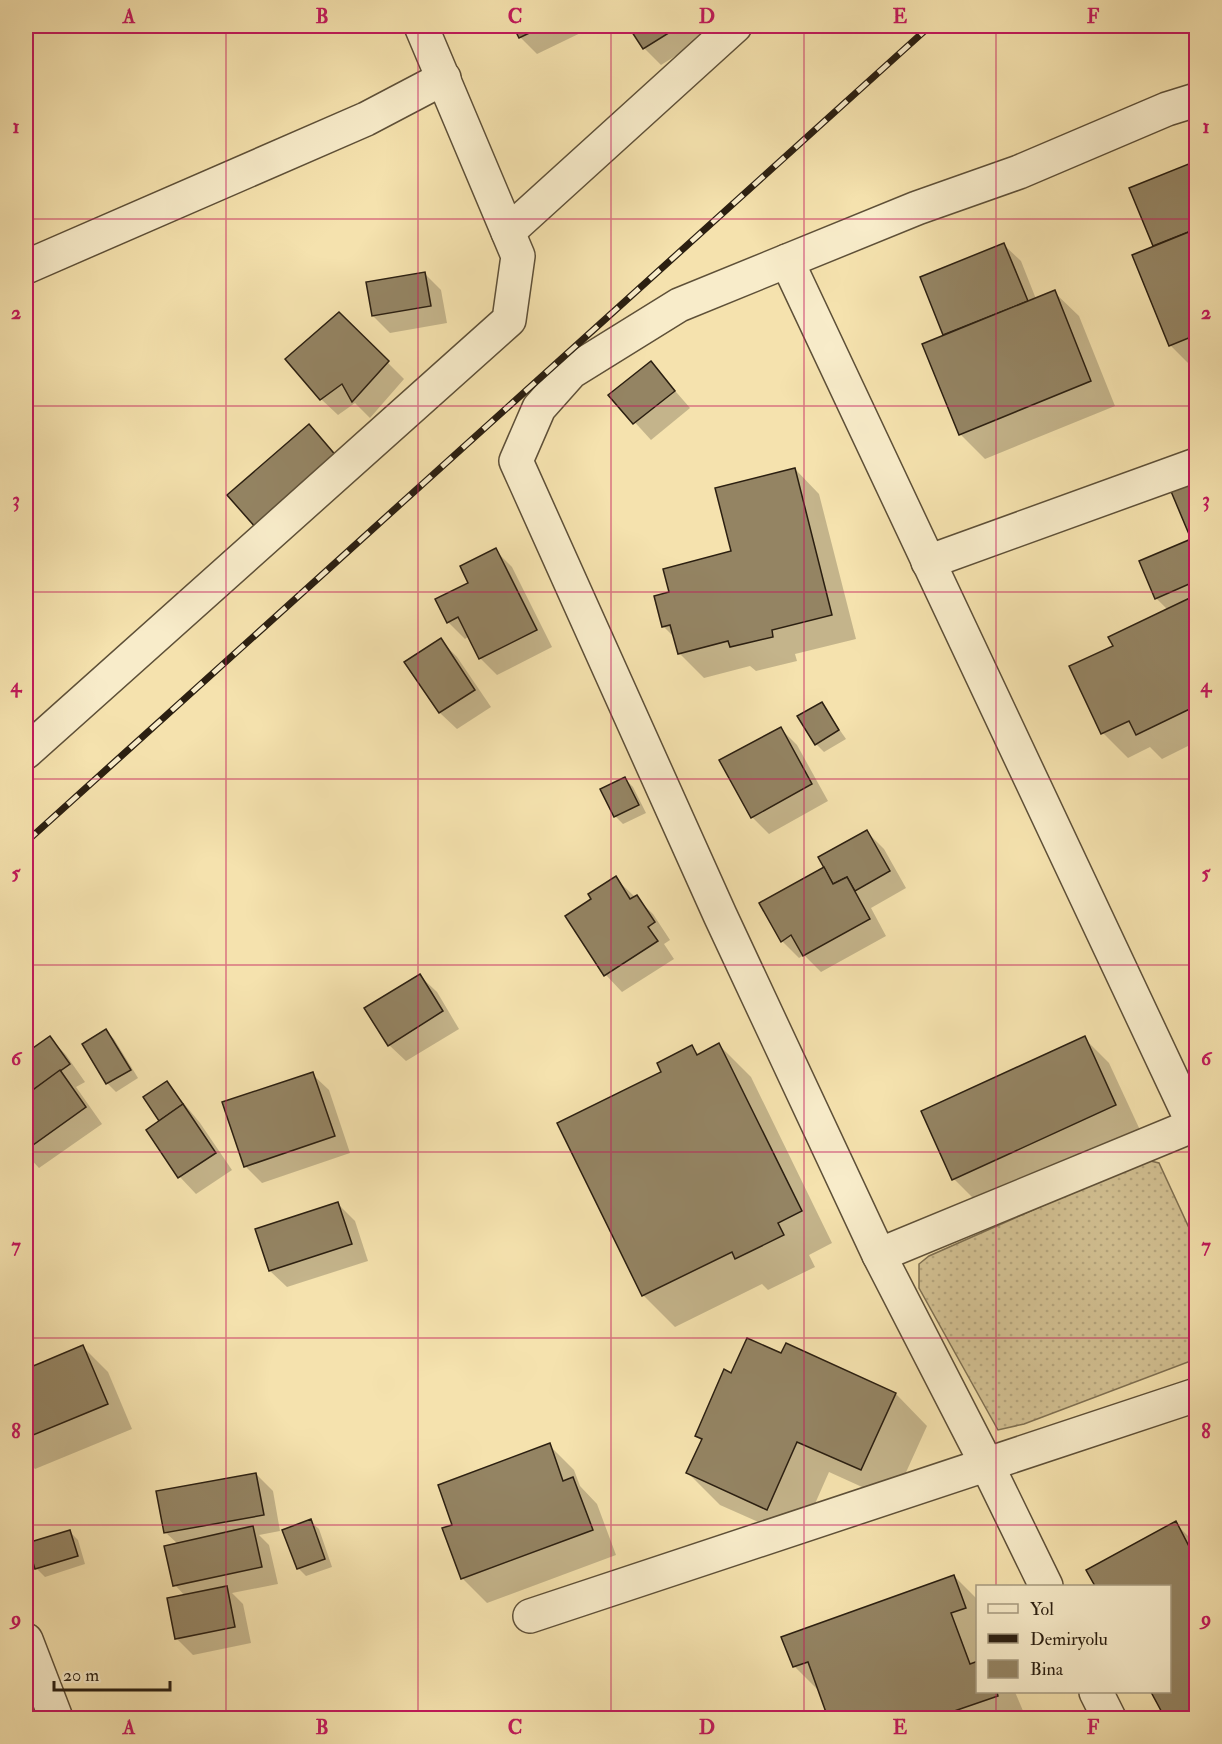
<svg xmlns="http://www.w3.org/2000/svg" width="1222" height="1744" font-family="'IM FELL Double Pica',serif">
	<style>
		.grass { fill: url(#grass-dots); stroke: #7f7052; stroke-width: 1.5 }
		.shadow { fill: #0003 }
		.building { fill: #948463; stroke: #2b1f11; stroke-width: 1.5 }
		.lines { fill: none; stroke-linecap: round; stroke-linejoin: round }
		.minor-casing { stroke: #5e5038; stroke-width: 36 }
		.minor { stroke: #f8ecca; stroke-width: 33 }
		.rail-casing { stroke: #2b1f11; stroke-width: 7 }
		.rail { stroke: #f8ecca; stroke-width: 4.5; stroke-dasharray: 14; stroke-linecap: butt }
		.grid { fill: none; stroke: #c2185b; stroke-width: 1.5; stroke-opacity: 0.55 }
		.neatline { fill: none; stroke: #c2185b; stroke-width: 2 }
		.grid-label { font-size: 20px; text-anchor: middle; font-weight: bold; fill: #c2185b }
	</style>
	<defs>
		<pattern id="grass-dots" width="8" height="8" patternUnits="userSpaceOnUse" patternTransform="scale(1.5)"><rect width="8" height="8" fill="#d3c193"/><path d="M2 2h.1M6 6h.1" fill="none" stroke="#b5a57e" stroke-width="1.8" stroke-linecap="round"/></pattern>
	</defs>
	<rect width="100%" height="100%" fill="#f5e2ae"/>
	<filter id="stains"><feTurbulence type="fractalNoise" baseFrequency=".00333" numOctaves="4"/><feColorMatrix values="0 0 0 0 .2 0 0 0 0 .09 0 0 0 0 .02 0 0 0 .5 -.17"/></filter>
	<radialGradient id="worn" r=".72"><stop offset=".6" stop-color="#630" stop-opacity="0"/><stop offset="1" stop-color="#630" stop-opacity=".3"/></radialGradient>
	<!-- grass -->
	<path class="grass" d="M1146 1160 1159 1163 1196 1243V1359L1024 1424 998 1430 919 1288V1264L929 1256Z"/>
	<!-- shadow -->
	<g class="shadow">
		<path d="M515 26H595L537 54 520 37Z"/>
		<path d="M630 26H723L661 65 644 48Z"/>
		<path d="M1196 163V369L1195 370 1170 345 1155 247 1131 189Z"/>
		<path d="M1004 245 1021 261 1036 299 1054 292 1079 316 1115 406 985 459 960 434 945 336 922 278Z"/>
		<path d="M424 273 441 290 447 323 390 333 373 316Z"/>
		<path d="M339 314 404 379 370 418 355 403 338 415 321 399Z"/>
		<path d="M651 363 690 408 651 440 610 395Z"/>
		<path d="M795 469 819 494 856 639 795 654 797 661 756 671 750 666 704 678 679 653 676 639 663 626 671 593 733 552Z"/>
		<path d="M1196 479V742L1162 759 1150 747 1128 758 1103 733 1115 647 1168 610 1156 598 1193 539 1172 490Z"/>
		<path d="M495 550 512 567 552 647 497 675 480 658 469 636 465 639 448 622 470 584Z"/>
		<path d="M440 640 457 657 491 707 457 729 440 713 407 663Z"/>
		<path d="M821 703 846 739 824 752 816 744Z"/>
		<path d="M780 728 797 745 828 801 769 834 752 817Z"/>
		<path d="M625 779 633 787 646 813 623 824 615 816Z"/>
		<path d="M867 832 884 849 906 888 871 908 886 936 821 972 804 955 799 958 782 941 826 868Z"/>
		<path d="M615 878 653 914 670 940 664 944 674 959 622 992 606 975 567 916 593 899Z"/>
		<path d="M420 976 437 992 459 1029 406 1061 389 1045Z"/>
		<path d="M106 1031 114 1039 138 1078 116 1092 107 1083 84 1045Z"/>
		<path d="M50 1038 66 1055 85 1082 76 1087 102 1124 39 1168 26 1154V1055Z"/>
		<path d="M1084 1038 1109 1063 1140 1130 978 1203 954 1179Z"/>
		<path d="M719 1045 751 1077 832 1243 809 1255 815 1267 768 1290 762 1284 675 1327 643 1295 692 1047 699 1055Z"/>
		<path d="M312 1074 329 1090 350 1153 262 1183 246 1167 224 1103Z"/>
		<path d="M167 1083 200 1123 232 1170 196 1194 180 1177 161 1121Z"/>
		<path d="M338 1204 355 1221 368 1261 287 1287 270 1271Z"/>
		<path d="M786 1345 896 1394 927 1426 893 1501 829 1472 799 1540 720 1505 688 1473 702 1441 696 1435 732 1375 782 1355Z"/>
		<path d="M26 1347 31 1357 26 1360Z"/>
		<path d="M83 1347 108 1372 132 1429 35 1469 26 1459V1370Z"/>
		<path d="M549 1445 574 1470 580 1486 597 1504 616 1555 487 1603 462 1578Z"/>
		<path d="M256 1474 273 1491 280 1531 259 1535 269 1545 278 1584 232 1593 243 1604 251 1643 193 1655 176 1638 185 1596 175 1585 178 1544 165 1532Z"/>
		<path d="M310 1521 319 1529 332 1567 306 1576 298 1568Z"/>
		<path d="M1175 1523 1196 1544V1718H1167L1153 1692H1170V1586H1096L1088 1570Z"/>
		<path d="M70 1532 78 1540 85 1564 45 1577 36 1568Z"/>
		<path d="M954 1576 978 1600V1692H1015L1026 1718H830L821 1693 794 1666Z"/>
		<path d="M26 1651 47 1703 26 1710Z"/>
	</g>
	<!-- building -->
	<g class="building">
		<path d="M513 26H544L519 38Z"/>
		<path d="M628 26H680L643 49Z"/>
		<path d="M1196 161V229L1153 246 1129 188Z"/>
		<path d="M1196 229V335L1169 346 1132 255Z"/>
		<path d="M1004 243 1028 301 943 335 920 277Z"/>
		<path d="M425 272 431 306 372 316 366 282Z"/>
		<path d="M1055 290 1091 381 959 435 922 344Z"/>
		<path d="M339 312 389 361 352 402 342 384 320 400 285 359Z"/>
		<path d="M651 361 675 391 633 424 608 395Z"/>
		<path d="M309 424 338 458 256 528 227 495Z"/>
		<path d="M795 468 832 615 772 630 773 637 730 647 728 641 678 654 670 625 662 627 654 596 669 592 663 569 731 551 715 488Z"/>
		<path d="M1196 478V581L1155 599 1139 561 1191 539 1170 489Z"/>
		<path d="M496 548 537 630 479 659 458 617 447 623 435 599 468 583 460 566Z"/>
		<path d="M1196 595V706L1136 735 1129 721 1101 734 1069 666 1113 646 1108 637Z"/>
		<path d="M441 638 475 690 439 713 404 662Z"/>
		<path d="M822 702 839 730 815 745 797 716Z"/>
		<path d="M781 727 812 784 751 818 719 760Z"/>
		<path d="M625 777 639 805 614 817 600 789Z"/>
		<path d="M867 830 890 871 855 891 847 877 833 884 818 857Z"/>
		<path d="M824 867 833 884 847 877 870 919 803 956 791 935 781 942 759 903Z"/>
		<path d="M616 876 630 899 637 895 655 922 648 927 658 941 604 976 565 916 591 899 588 894Z"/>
		<path d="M420 974 443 1011 388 1046 364 1008Z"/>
		<path d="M106 1029 131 1070 106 1084 82 1044Z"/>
		<path d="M50 1036 70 1064 26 1095V1053Z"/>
		<path d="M1085 1036 1116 1105 952 1180 921 1111Z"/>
		<path d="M719 1043 802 1211 778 1223 784 1235 735 1259 732 1252 642 1296 557 1123 661 1072 657 1063 692 1045 697 1055Z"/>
		<path d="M60 1070 86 1107 26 1150V1095Z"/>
		<path d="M313 1072 335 1136 244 1167 222 1102Z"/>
		<path d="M167 1081 183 1104 159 1121 143 1097Z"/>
		<path d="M183 1104 216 1153 178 1178 146 1130Z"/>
		<path d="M338 1202 352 1244 269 1271 255 1229Z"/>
		<path d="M747 1338 781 1353 786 1343 896 1393 861 1470 797 1442 767 1510 686 1473 702 1439 695 1436 724 1369 731 1373Z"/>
		<path d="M83 1345 108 1404 26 1438V1369Z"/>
		<path d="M550 1443 563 1481 573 1477 593 1530 461 1579 442 1528 452 1525 438 1485Z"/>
		<path d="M256 1473 264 1515 164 1533 156 1491Z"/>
		<path d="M311 1519 325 1559 297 1569 282 1530Z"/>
		<path d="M1176 1521 1196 1560V1712L1184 1718H1165L1151 1692H1170V1586H1095L1086 1570Z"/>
		<path d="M253 1526 262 1567 173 1586 164 1546Z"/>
		<path d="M70 1530 78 1556 35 1569 27 1543Z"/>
		<path d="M954 1575 966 1608 951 1613 970 1664 978 1661V1692H997L998 1696 934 1718H828L808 1662 793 1667 781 1637Z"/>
		<path d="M227 1586 235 1627 175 1639 167 1598Z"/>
	</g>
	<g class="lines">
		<!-- minor casing -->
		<g class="minor-casing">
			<g id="minor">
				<path d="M508 232 735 26"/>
				<path d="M787 261 1196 1130"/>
				<path d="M26 267 366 119 444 78"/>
				<path d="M928 562 1196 465"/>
				<path d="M26 752 509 320 518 256 421 26"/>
				<path d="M879 1255 1194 1125"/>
				<path d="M1046 1586 986 1463 879 1255 720 915 516 461 539 408 571 372 679 305 917 208 1019 172 1167 109 1196 100"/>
				<path d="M530 1616 1196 1395"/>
				<path d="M26 1640 56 1718"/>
				<path d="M1096 1692 1109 1718"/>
			</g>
		</g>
		<!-- minor -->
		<use href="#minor" class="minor"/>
		<!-- rail casing -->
		<g class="rail-casing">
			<path id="rail" d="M26 842 930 26"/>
		</g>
		<!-- rail -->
		<use href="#rail" class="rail"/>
	</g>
	<!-- grid -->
	<path class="grid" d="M226 26V1718M418 26V1718M611 26V1718M804 26V1718M996 26V1586M26 219H1196M26 406H1196M26 592H1196M26 779H1196M26 965H1196M26 1152H1196M26 1338H1196M26 1525H1196M996 1692V1718"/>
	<!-- margin -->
	<rect width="1222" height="1744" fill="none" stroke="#f5e2ae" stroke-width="66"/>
	<!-- legend -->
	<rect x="976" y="1585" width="195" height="108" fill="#f8ecca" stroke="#a69a80" stroke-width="1.5"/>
	<rect x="988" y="1604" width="30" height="9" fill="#f8ecca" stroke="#a69a80" stroke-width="1.5"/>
	<text x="1030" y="1615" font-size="18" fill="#2b1f11">Yol</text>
	<rect x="988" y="1634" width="30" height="9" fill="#2b1f11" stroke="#a69a80" stroke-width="1.5"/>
	<text x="1030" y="1645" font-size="18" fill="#2b1f11">Demiryolu</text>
	<rect x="988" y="1660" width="30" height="18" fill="#948463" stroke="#a69a80" stroke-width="1.5"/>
	<text x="1030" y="1675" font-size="18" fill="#2b1f11">Bina</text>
	<!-- scale -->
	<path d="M54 1681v9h116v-9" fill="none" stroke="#2b1f11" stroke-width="3"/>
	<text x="63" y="1681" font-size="18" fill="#2b1f11" stroke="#f8ecca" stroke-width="4.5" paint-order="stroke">20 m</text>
	<rect x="33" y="33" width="1156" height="1678" class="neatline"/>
	<g class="grid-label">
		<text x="129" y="23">A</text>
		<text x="322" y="23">B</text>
		<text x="515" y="23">C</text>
		<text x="707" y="23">D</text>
		<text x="900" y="23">E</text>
		<text x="1093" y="23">F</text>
		<text x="16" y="133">1</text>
		<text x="1206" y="133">1</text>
		<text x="16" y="319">2</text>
		<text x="1206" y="319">2</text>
		<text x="16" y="506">3</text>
		<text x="1206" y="506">3</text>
		<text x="16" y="692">4</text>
		<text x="1206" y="692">4</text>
		<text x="16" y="879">5</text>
		<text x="1206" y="879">5</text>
		<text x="16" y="1065">6</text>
		<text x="1206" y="1065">6</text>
		<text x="16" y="1252">7</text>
		<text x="1206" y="1252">7</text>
		<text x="16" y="1438">8</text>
		<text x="1206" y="1438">8</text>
		<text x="16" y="1625">9</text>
		<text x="1206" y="1625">9</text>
		<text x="129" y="1734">A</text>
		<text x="322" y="1734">B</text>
		<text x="515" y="1734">C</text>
		<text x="707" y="1734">D</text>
		<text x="900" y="1734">E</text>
		<text x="1093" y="1734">F</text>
	</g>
	<rect width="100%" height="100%" filter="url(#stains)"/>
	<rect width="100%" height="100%" fill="url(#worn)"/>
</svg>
